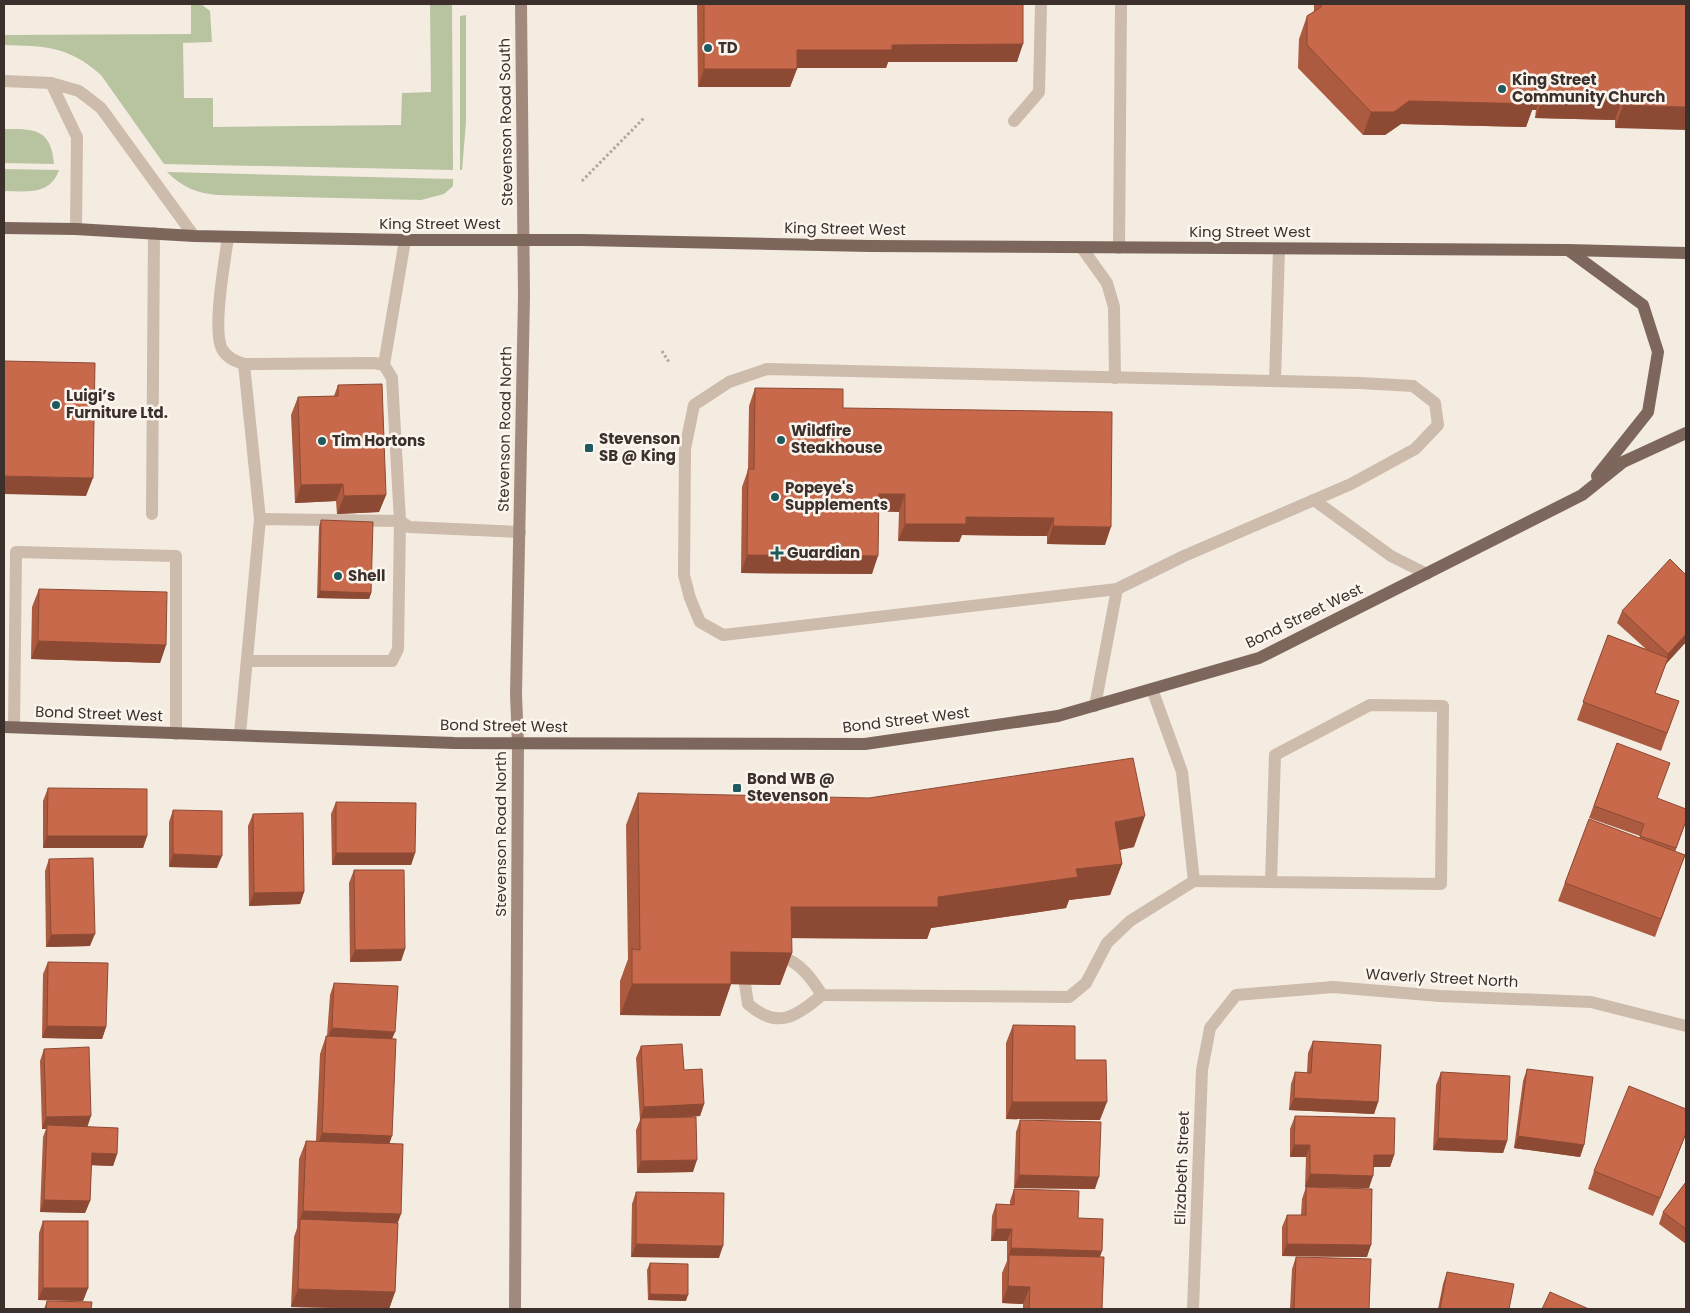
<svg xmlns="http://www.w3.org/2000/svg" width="1690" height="1313" font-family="Poppins,sans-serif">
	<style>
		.grass { fill: #b8c4a0 }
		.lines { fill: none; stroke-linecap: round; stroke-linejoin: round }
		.path { stroke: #b9a596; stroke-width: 3; stroke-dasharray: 2.5 2.5; stroke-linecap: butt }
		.service { stroke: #cdbbac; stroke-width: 12 }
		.minor { stroke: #cdbbac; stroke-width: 12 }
		.secondary { stroke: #a18a7d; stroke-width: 12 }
		.primary { stroke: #7d675c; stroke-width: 12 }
		.wall { fill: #ac5a40 }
		.shaded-wall { fill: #8c4a34 }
		.building { fill: #c8694b; stroke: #8c4a34 }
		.poi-dot { fill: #1f5a5e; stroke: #fbf5ee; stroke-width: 2 }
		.labels { text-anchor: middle; stroke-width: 5; stroke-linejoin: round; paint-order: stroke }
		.poi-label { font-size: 15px; font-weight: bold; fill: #3b302b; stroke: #fbf5ee; text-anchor: start }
		.street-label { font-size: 15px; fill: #3b302b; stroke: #fbf5ee }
	</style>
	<rect width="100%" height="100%" fill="#f4ebe1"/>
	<!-- grass -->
	<g class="grass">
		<path d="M201 4 210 11 212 42 183 43 184 98H213V127L401 125 402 93 431 92 430 4H452L453 170 164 164 101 75C69 46 44 46 4 45V35L191 34V5Z"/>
		<path d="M466 15V122L462 170H460V16Z"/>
		<path d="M4 129C34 129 51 128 54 164L4 163Z"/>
		<path d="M4 169 59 170C50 196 26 191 4 191Z"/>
		<path d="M167 172 453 179V186L444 194 421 200 217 195C196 193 182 187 167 172Z"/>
	</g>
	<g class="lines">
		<!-- path -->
		<g class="path">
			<path d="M582 181 644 118"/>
			<path d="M662 351 669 362"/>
		</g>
		<!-- service -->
		<g class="service">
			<path d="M4 81 51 83 79 91 101 108 194 236"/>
			<path d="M51 83 77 137 76 229"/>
			<path d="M1014 121 1039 92 1041 4"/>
			<path d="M228 237C225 260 212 330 222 349 227 358 235 361 244 364L374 363 384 365 392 378 400 521 409 527 520 532"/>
			<path d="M1082 248 1107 283 1114 307 1115 378"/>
			<path d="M1119 248 1121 4"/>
			<path d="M244 364 260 519"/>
			<path d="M384 365 405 240"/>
			<path d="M1275 381 1279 249"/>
			<path d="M1314 500 1391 556 1427 574"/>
			<path d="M152 514 154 233"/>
			<path d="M1152 689 1182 772 1194 881 1441 884 1443 706 1370 705 1275 755 1271 882"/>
			<path d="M1095 706 1117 589 1184 556 1351 484 1415 449 1438 425 1435 403 1413 386 1360 383 767 369 729 382 694 405 685 449 684 575 690 598 700 622 723 635 1117 589"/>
			<path d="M14 727 16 552 176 556V734"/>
			<path d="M240 734 260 519 400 521 398 649 392 661H247"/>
			<path d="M780 956C800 962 812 979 822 995L1069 997 1086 983 1107 943 1130 921 1194 881"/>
			<path d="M745 984 748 1004C778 1030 795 1017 822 995"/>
		</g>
		<!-- minor -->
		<path class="minor" d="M1193 1309 1202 1070 1210 1028 1236 995 1333 987 1440 996 1591 1002 1686 1026"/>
		<!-- secondary -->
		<path class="secondary" d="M515 1309 518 744 516 694 524 296 521 4"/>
		<!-- primary -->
		<g class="primary">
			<path d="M4 228 76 229 194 236 405 240H582L869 246 1568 250 1686 253"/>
			<path d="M1568 250 1643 305 1658 352 1648 412 1597 476"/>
			<path d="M4 727 454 743 865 744 1058 716 1259 658 1582 495 1623 462 1686 433"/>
		</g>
	</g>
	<!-- wall -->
	<g class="wall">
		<path d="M697 4H1023L1017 62H888L886 68H797L790 87H698Z"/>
		<path d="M1314 4H1686L1615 128V120L1535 118 1536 110H1532L1526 127 1401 124 1385 135H1363L1298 68 1299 39 1307 16 1314 12Z"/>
		<path d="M338 385 386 495 379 512 337 514 336 501 295 503 291 415 298 397 334 396Z"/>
		<path d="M755 388 843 408 1105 545 1047 544V536L962 535 959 542 898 541 899 512 879 511 872 574 741 573 742 487 748 470 749 406Z"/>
		<path d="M321 520 371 593 369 599 317 598 319 527Z"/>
		<path d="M39 589 166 645 160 663 31 659 32 607Z"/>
		<path d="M1622 611 1686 642 1666 664 1655 693 1679 701 1661 751 1577 720 1608 635 1646 649 1617 623Z"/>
		<path d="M1617 743 1657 798 1686 821 1675 852 1685 855 1655 937 1558 901 1589 819 1639 838 1640 836 1589 818Z"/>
		<path d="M48 788 147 836 143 848H43V801Z"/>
		<path d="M638 793 1134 847 1120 850 1122 864 1110 895 1069 900 1066 908 931 928 927 939 791 938 792 953 780 985 731 984 720 1016 620 1015V981L628 959 626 825Z"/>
		<path d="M336 802 415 853 411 865H332L331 814Z"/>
		<path d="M173 810 217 868 169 867V822Z"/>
		<path d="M253 814 304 892 300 904 249 906 248 826Z"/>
		<path d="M49 859 90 946 46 947 45 871Z"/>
		<path d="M354 870 405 949 401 961 350 962 349 883Z"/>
		<path d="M48 962 106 1027 102 1039 42 1038 43 974Z"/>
		<path d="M334 983 392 1038 389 1144 398 1223 395 1292 389 1309 291 1307 294 1237 297 1228 299 1159 306 1141H316L320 1054 326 1036H327L330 995Z"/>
		<path d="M1013 1025 1075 1060 1100 1120 1006 1119V1043Z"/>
		<path d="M1313 1041 1378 1102 1374 1114 1289 1110 1291 1084 1295 1072 1307 1073 1308 1053Z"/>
		<path d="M641 1046 684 1070 704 1104 700 1116 677 1118 693 1172 637 1173 636 1130 640 1120 636 1058Z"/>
		<path d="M44 1049 87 1127 117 1154 113 1166 91 1165 90 1201 85 1213 40 1212 43 1137 46 1129H42L40 1061Z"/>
		<path d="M1527 1069 1584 1145 1580 1157 1514 1148 1523 1081Z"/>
		<path d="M1441 1072 1507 1141 1503 1153 1433 1150 1436 1085Z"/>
		<path d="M1686 1109V1134L1653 1216 1588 1189 1594 1171Z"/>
		<path d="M1295 1116 1394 1155 1390 1167H1373L1369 1188 1305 1187 1306 1157H1290V1129Z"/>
		<path d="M1020 1120 1095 1189 1014 1188 1016 1132Z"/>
		<path d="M1686 1182V1244L1659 1224 1663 1212Z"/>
		<path d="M1306 1187 1367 1257 1282 1256V1227L1287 1215H1301L1302 1199Z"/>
		<path d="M1014 1189 1078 1218 1100 1257 1102 1309H1023V1304L1002 1303V1273L1007 1261V1241H991L992 1216 996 1204 1010 1205V1201Z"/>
		<path d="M636 1192 719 1258 631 1257 632 1204Z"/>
		<path d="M43 1221 88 1288 83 1301 38 1300 39 1233Z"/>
		<path d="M1296 1257 1369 1309H1290L1292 1269Z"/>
		<path d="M650 1263 686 1301 648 1300 647 1270Z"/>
		<path d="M1447 1272 1509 1309H1438L1443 1284Z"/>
		<path d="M47 1301 91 1309H44Z"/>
	</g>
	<!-- shaded-wall -->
	<g class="shaded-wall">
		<path d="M1023 44 1017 62H888L886 68H790L797 50 892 45Z"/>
		<path d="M704 69H797L790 87H698Z"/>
		<path d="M1535 87H1544L1536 110H1532L1526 127 1401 124 1385 135H1363L1371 112 1409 101Z"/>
		<path d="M1544 95 1623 97 1615 120 1535 118Z"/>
		<path d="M1623 105 1686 107V130L1615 128Z"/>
		<path d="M4 476 93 478 86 496 4 494Z"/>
		<path d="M343 484 336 501 295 503 301 485Z"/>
		<path d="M879 494H905L899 512 873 511Z"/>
		<path d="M386 495 379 512 337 514 344 496Z"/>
		<path d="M966 517 1054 518 1047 536 962 535 959 542 898 541 905 524Z"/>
		<path d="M1053 526 1111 527 1105 545 1047 544Z"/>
		<path d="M747 555 878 556 872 574 741 573Z"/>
		<path d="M320 591 371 593 369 599 317 598Z"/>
		<path d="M1686 634V642L1664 666 1668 654Z"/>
		<path d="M38 641 166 645 160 663 31 659Z"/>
		<path d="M1145 816 1134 847 1103 853 1115 822Z"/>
		<path d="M47 836H147L143 848H43Z"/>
		<path d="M336 853H415L411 865H332Z"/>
		<path d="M173 854 222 856 217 868 169 867Z"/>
		<path d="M1122 864 1110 895 1069 900 1066 908 931 928 927 939 780 938 791 907 938 897 1076 869Z"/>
		<path d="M304 892 300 904 249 906 254 893Z"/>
		<path d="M95 934 90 946 46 947 51 935Z"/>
		<path d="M405 949 401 961 350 962 355 950Z"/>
		<path d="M731 952 792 953 780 985 720 984Z"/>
		<path d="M632 984H731L720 1016 620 1015Z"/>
		<path d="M47 1026 106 1027 102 1039 42 1038Z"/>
		<path d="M332 1028 395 1032 390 1044 327 1040Z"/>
		<path d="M1294 1098 1378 1102 1374 1114 1289 1110Z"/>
		<path d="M1012 1102H1107L1100 1120 1006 1119Z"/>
		<path d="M704 1104 700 1116 640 1120 644 1107Z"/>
		<path d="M91 1116 87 1128 47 1125 46 1129H42L46 1117Z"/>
		<path d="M322 1133 392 1136 386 1154 316 1151Z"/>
		<path d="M1686 1133V1134L1653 1216 1660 1198Z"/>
		<path d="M1518 1136 1584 1145 1580 1157 1514 1148Z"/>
		<path d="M1438 1138 1507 1141 1503 1153 1433 1150Z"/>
		<path d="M1294 1145H1310L1306 1157H1290Z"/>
		<path d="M92 1153 117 1154 113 1166 87 1165Z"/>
		<path d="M1374 1155H1394L1390 1167H1369Z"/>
		<path d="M697 1160 693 1172 637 1173 641 1161Z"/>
		<path d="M1310 1174 1373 1176 1369 1188 1305 1187Z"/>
		<path d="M1019 1175 1099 1177 1095 1189 1014 1188Z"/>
		<path d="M44 1200 90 1201 85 1213 40 1212Z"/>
		<path d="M303 1211 401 1214 395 1231 300 1220Z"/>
		<path d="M996 1229H1012L1007 1241H991Z"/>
		<path d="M636 1244 723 1246 719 1258 631 1257Z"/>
		<path d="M1287 1244 1371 1245 1367 1257 1282 1256Z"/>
		<path d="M1011 1248 1102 1251 1098 1263 1009 1255 1007 1261Z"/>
		<path d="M1008 1286 1030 1287 1023 1304 1002 1303Z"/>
		<path d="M43 1288H88L83 1301 38 1300Z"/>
		<path d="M298 1289 395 1292 389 1309 291 1307Z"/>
		<path d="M650 1294 688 1295 686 1301 648 1300Z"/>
	</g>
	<!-- building -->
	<g class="building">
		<path d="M704 4H1023V44L892 45V50H797V69H704Z"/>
		<path d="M1321 4H1686V107L1623 105V97L1544 95V87H1535V104L1409 101 1394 112H1371L1307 45V16L1321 7Z"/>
		<path d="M4 361 95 363 93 478 4 476Z"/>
		<path d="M382 384 386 495 344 496 343 484 301 485 298 397 338 396V385Z"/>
		<path d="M755 388 843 389V408L1112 412 1111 527 1053 526 1054 518 966 517V524H905V494H879L878 556 747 555 748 469H754Z"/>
		<path d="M321 520 373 522 371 593 320 591Z"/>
		<path d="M1670 559 1686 575V634L1668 654 1622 611Z"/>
		<path d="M39 589 167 592 166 645 38 641Z"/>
		<path d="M1608 635 1668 658 1655 693 1679 701 1667 733 1583 702Z"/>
		<path d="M1617 743 1670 763 1657 798 1686 809V821L1676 848 1640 836 1644 824 1594 806Z"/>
		<path d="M1133 758 1145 816 1115 822 1122 864 1076 869 1078 877 938 897V907H791L792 953 731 952V984H632V949L640 950 638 793 869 798Z"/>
		<path d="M48 788 147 789V836H47Z"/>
		<path d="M336 802 416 803 415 853H336Z"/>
		<path d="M173 810 222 811V856L173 854Z"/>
		<path d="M303 813 304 892 254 893 253 814Z"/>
		<path d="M1589 819 1685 855 1661 919 1565 883Z"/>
		<path d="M93 858 95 934 51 935 49 859Z"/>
		<path d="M354 870H404L405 949 355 950Z"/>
		<path d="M48 962 108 963 106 1027 47 1026Z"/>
		<path d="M334 983 398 986 395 1032 332 1028Z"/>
		<path d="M1013 1025 1075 1026V1060H1106L1107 1102H1012Z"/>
		<path d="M326 1036 396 1039 392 1136 322 1133Z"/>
		<path d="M1313 1041 1381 1045 1378 1102 1294 1098 1295 1072 1311 1073Z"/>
		<path d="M682 1044 684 1070 702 1069 704 1104 644 1107 641 1046Z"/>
		<path d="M89 1047 91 1116 46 1117 44 1049Z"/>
		<path d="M1527 1069 1593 1077 1584 1145 1518 1136Z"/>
		<path d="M1441 1072 1510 1076 1507 1141 1438 1138Z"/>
		<path d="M1629 1086 1686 1109V1133L1660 1198 1594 1171Z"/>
		<path d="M1295 1116 1395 1118 1394 1155H1374L1373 1176 1310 1174V1145H1294Z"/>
		<path d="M696 1117 697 1160 641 1161V1118Z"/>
		<path d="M1020 1120 1101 1122 1099 1177 1019 1175Z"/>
		<path d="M47 1125 118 1128 117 1154 92 1153 90 1201 44 1200Z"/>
		<path d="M306 1141 403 1144 401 1214 303 1211Z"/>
		<path d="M1686 1182V1229L1663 1212Z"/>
		<path d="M1306 1187 1372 1189 1371 1245 1287 1244V1215H1306Z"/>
		<path d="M1014 1189 1079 1191 1078 1218 1103 1219 1102 1251 1011 1248 1012 1229H996V1204L1014 1205Z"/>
		<path d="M636 1192 724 1193 723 1246 636 1244Z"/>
		<path d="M300 1219 398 1223 395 1292 298 1289Z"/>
		<rect x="43" y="1221" width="45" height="67"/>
		<path d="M1009 1255 1104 1257 1102 1309H1029L1030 1287 1008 1286Z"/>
		<path d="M1296 1257 1371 1259 1369 1309H1294Z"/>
		<path d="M650 1263 688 1264V1295L650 1294Z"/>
		<path d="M1447 1272 1514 1284 1509 1309H1440Z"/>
		<path d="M1550 1292 1589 1309H1542Z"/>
		<path d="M47 1301 92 1302 91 1309H46Z"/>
	</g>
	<!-- markers -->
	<g class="poi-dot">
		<circle cx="708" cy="48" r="5"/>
		<circle cx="1502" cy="89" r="5"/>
		<circle cx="56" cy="405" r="5"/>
		<circle cx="781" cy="440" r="5"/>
		<circle cx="322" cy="441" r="5"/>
		<rect x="584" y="443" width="10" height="10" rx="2.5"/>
		<circle cx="775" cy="497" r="5"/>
		<path d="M774.5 545.5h5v5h5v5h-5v5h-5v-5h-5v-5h5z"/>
		<circle cx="338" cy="576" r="5"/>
		<rect x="732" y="783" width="10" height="10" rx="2.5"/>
	</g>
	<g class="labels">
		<!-- poi labels -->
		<g class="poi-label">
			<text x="718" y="53">TD</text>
			<text x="1512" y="85">King Street<tspan x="1512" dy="17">Community Church</tspan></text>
			<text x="66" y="401">Luigi’s<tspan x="66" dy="17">Furniture Ltd.</tspan></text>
			<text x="791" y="436">Wildfire<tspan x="791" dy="17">Steakhouse</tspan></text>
			<text x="599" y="444">Stevenson<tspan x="599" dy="17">SB @ King</tspan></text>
			<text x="332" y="446">Tim Hortons</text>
			<text x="785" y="493">Popeye's<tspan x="785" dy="17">Supplements</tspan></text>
			<text x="787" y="558">Guardian</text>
			<text x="348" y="581">Shell</text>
			<text x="747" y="784">Bond WB @<tspan x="747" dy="17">Stevenson</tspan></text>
		</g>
		<!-- street labels -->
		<g class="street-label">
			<text transform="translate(506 122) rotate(-91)" y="5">Stevenson Road South</text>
			<text x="440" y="229">King Street West</text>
			<text transform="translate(845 229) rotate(1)" y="5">King Street West</text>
			<text x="1250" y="237">King Street West</text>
			<text transform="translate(505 429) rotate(-89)" y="5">Stevenson Road North</text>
			<text transform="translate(1304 616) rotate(-26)" y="5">Bond Street West</text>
			<text transform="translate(99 714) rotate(2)" y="5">Bond Street West</text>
			<text transform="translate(906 720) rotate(-7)" y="5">Bond Street West</text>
			<text transform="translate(504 726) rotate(1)" y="5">Bond Street West</text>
			<text transform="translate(501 834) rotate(-90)" y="5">Stevenson Road North</text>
			<text transform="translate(1442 978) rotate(3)" y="5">Waverly Street North</text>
			<text transform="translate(1182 1168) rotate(-88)" y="5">Elizabeth Street</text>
		</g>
	</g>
	<!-- border -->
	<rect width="1690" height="1313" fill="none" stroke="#3b302b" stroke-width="10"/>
</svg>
